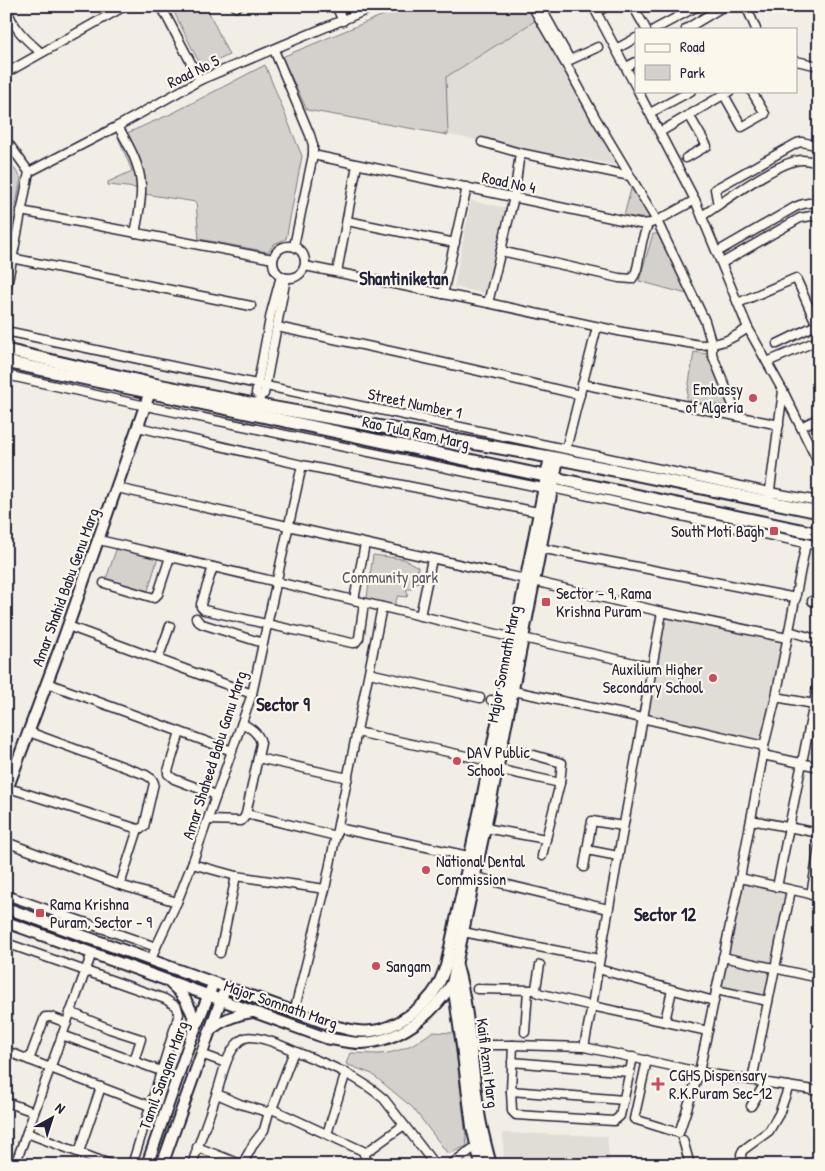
<svg xmlns="http://www.w3.org/2000/svg" width="825" height="1171" font-family="'Patrick Hand',sans-serif">
	<style>
		.built { fill: #e0dcd6 }
		.green { fill: #d4d1cc; stroke: #7b7a84 }
		.lines { fill: none; stroke-linecap: round; stroke-linejoin: round }
		.minor-casing { stroke: #22223b; stroke-width: 11 }
		.tertiary-casing { stroke: #22223b; stroke-width: 14 }
		.secondary-casing { stroke: #22223b; stroke-width: 15 }
		.minor { stroke: #fbf7ec; stroke-width: 8 }
		.tertiary { stroke: #fbf7ec; stroke-width: 10 }
		.secondary { stroke: #fbf7ec; stroke-width: 11 }
		.poi-dot { fill: #d1495b; stroke: #fbf7ec; stroke-width: 2 }
		.labels { text-anchor: middle; stroke-width: 4.5; stroke-linejoin: round; paint-order: stroke }
		.street-label { font-size: 16px; fill: #22223b; stroke: #fbf7ec }
		.poi-label { font-size: 16px; fill: #22223b; stroke: #fbf7ec; text-anchor: start }
		.park-label { font-size: 16px; fill: #575766; stroke: #fbf7ec }
		.neighbourhood-label { font-size: 18px; font-weight: bold; fill: #22223b; stroke: #fbf7ec }
	</style>
	<rect width="100%" height="100%" fill="#f2eee5"/>
	<filter id="ink" filterUnits="userSpaceOnUse"><feTurbulence type="fractalNoise" baseFrequency=".02" numOctaves="2"/><feDisplacementMap in="SourceGraphic" scale="10" xChannelSelector="R" yChannelSelector="G"/><feConvolveMatrix kernelMatrix="1 2 1 2 8 2 1 2 1" color-interpolation-filters="sRGB"/></filter>
	<g filter="url(#ink)">
		<!-- built -->
		<g class="built">
			<path d="M541 17 622 166 448 135 446 77Z"/>
			<path d="M471 201 512 209 496 295 454 287Z"/>
			<path d="M665 616 783 639 762 739 757 741 644 717Z"/>
			<path d="M741 881 789 891 766 998 719 988Z"/>
			<path d="M503 1133 607 1136 610 1165H504Z"/>
		</g>
		<!-- green -->
		<g class="green">
			<path d="M171 6H206L229 55 202 68Z"/>
			<path d="M405 6H534L541 17 446 77 448 135 307 110 282 57Z"/>
			<path d="M265 65 302 156 286 239 274 244 268 252 199 239 196 202 138 193 136 188 108 185V182L132 171 118 137 173 113Z"/>
			<path d="M6 157 21 178 8 249H6Z"/>
			<path d="M632 185 650 219 624 216Z"/>
			<path d="M653 234H660L687 294 639 281Z"/>
			<path d="M694 352 707 354 735 407 686 402Z"/>
			<path d="M117 547 158 557 148 591 106 579Z"/>
			<path d="M373 555 404 559 418 567 417 575 419 582 413 584 412 589H406L408 594 407 597 398 596 394 606 369 600 367 597Z"/>
			<path d="M432 1032 454 1033 467 1146 448 1154 413 1108 372 1074 346 1064 350 1053C360 1053 369 1054 378 1054 397 1054 417 1043 432 1032Z"/>
		</g>
		<g class="lines">
			<!-- minor casing -->
			<g class="minor-casing">
				<g id="minor">
					<path d="M161 6 200 80"/>
					<path d="M336 6 343 21"/>
					<path d="M532 6 571 73 595 117 657 221 705 321 712 345V354L735 410 736 416 779 425"/>
					<path d="M540 6 570 60 598 47"/>
					<path d="M593 6 636 87"/>
					<path d="M633 6 646 29"/>
					<path d="M746 6 756 29"/>
					<path d="M236 7 238 6"/>
					<path d="M6 8C14 28 23 37 38 50"/>
					<path d="M597 12 607 6"/>
					<path d="M655 29 698 6"/>
					<path d="M686 29 724 6"/>
					<path d="M616 49 636 38"/>
					<path d="M274 50 310 135 313 145V155L294 246"/>
					<path d="M796 61 819 66"/>
					<path d="M626 67 636 62"/>
					<path d="M6 73 125 6"/>
					<path d="M638 91 695 200 748 328 783 391 769 497"/>
					<path d="M724 95 742 127 765 114 752 92"/>
					<path d="M650 113 691 91"/>
					<path d="M118 126C128 144 140 164 141 185 142 201 138 218 135 233"/>
					<path d="M660 132 730 91"/>
					<path d="M6 140 29 172 6 291"/>
					<path d="M482 142 520 153"/>
					<path d="M313 155 640 224 651 223 657 221 695 200"/>
					<path d="M686 158 707 146 689 115"/>
					<path d="M29 172 118 126 200 80 376 6"/>
					<path d="M718 205 715 189 797 143 802 142 819 146"/>
					<path d="M21 211 273 259"/>
					<path d="M702 216C723 202 781 159 803 160 808 160 814 162 819 163"/>
					<path d="M347 221 455 243"/>
					<circle cx="289" cy="262" r="16"/>
					<path d="M501 251 619 278 632 279C639 271 638 258 641 248 642 239 645 232 648 224"/>
					<path d="M717 252 795 207C803 203 810 202 819 203"/>
					<path d="M6 257 251 306"/>
					<path d="M722 263 800 218 811 216 819 217"/>
					<path d="M305 266 488 303 623 332 700 345C720 345 732 339 748 328"/>
					<path d="M337 272 357 165"/>
					<path d="M443 294 467 187"/>
					<path d="M488 303 514 197 520 153 630 176"/>
					<path d="M738 303 796 278 819 330"/>
					<path d="M277 327C378 348 479 370 580 395"/>
					<path d="M6 331 769 492 819 501"/>
					<path d="M777 344 816 325"/>
					<path d="M767 362 819 340"/>
					<path d="M6 375 146 406 543 488"/>
					<path d="M582 384 736 416"/>
					<path d="M783 391 819 464"/>
					<path d="M260 396 264 394 286 278"/>
					<path d="M259 405 260 396 256 393 271 313 281 276"/>
					<path d="M138 427 302 465 538 512"/>
					<path d="M801 427 819 418"/>
					<path d="M566 449 597 327"/>
					<path d="M117 488 525 579 662 612 787 638"/>
					<path d="M552 488 819 546"/>
					<path d="M99 540 514 638"/>
					<path d="M540 548 796 598"/>
					<path d="M213 567 201 604V607L204 610 352 643H355L359 638 364 603"/>
					<path d="M104 583 154 598 158 594 170 557"/>
					<path d="M354 600 365 544"/>
					<path d="M812 601 819 602"/>
					<path d="M420 616 432 559"/>
					<path d="M196 618 199 622 202 624 263 643"/>
					<path d="M68 626 252 694"/>
					<path d="M789 631 819 640"/>
					<path d="M523 638 652 667"/>
					<path d="M158 659 170 626"/>
					<path d="M369 673 480 698"/>
					<path d="M47 683 232 751"/>
					<path d="M509 690 642 718 764 746"/>
					<path d="M776 697 819 705"/>
					<path d="M491 700 501 702"/>
					<path d="M180 732 168 771V774L174 779 216 795"/>
					<path d="M357 732 489 761"/>
					<path d="M527 753 562 763 560 783"/>
					<path d="M763 755 819 767"/>
					<path d="M258 758 348 778"/>
					<path d="M497 769 560 783 546 839"/>
					<path d="M15 790 138 829 144 827 154 783 152 779 146 775 29 732"/>
					<path d="M246 814 336 836"/>
					<path d="M208 820 241 821 244 818 246 814 261 743C259 733 250 728 242 723"/>
					<path d="M751 820 819 833"/>
					<path d="M338 828 473 857"/>
					<path d="M485 828 546 839 542 856"/>
					<path d="M6 842 120 885 177 902"/>
					<path d="M587 850 618 856"/>
					<path d="M192 864 236 876 325 889"/>
					<path d="M584 867 592 821 623 826"/>
					<path d="M475 877 608 909"/>
					<path d="M740 878 819 896"/>
					<path d="M120 885 138 829"/>
					<path d="M777 887 819 678"/>
					<path d="M6 895 156 947"/>
					<path d="M811 895 819 847"/>
					<path d="M463 932 599 959"/>
					<path d="M6 943 165 999 177 1007 179 1014 132 1165"/>
					<path d="M220 953 236 876"/>
					<path d="M723 957 819 978"/>
					<path d="M151 960 156 947 177 902 192 864 252 694 302 465"/>
					<path d="M540 965 536 988 538 993 592 1006 708 1031"/>
					<path d="M598 969 714 1001"/>
					<path d="M477 989 536 990"/>
					<path d="M716 990 768 1001"/>
					<path d="M819 995V998"/>
					<path d="M70 1012 110 1029 141 1039 134 1061"/>
					<path d="M294 1012 325 889 382 607"/>
					<path d="M665 1021 672 990"/>
					<path d="M525 1032 528 990"/>
					<path d="M62 1035 161 1071"/>
					<path d="M467 1045H513L584 1047 699 1072 819 1091"/>
					<path d="M513 1045 511 1091 512 1111 516 1115 614 1121 620 1116 633 1057"/>
					<path d="M584 1047 592 1006 598 969 662 612"/>
					<path d="M6 1051 150 1106"/>
					<path d="M201 1054 226 1063"/>
					<path d="M29 1060 45 1017H51L67 1023"/>
					<path d="M647 1060 634 1119 679 1133 699 1072 740 878 763 755 764 746 776 697 806 543"/>
					<path d="M512 1062 630 1072"/>
					<path d="M752 1080 791 890"/>
					<path d="M511 1091 624 1100"/>
					<path d="M217 1094 240 1104 267 1112 272 1109 294 1051C327 1064 357 1075 384 1099L435 1165"/>
					<path d="M6 1102 34 1112"/>
					<path d="M751 1106 766 1082"/>
					<path d="M272 1109 363 1151 366 1159 365 1165"/>
					<path d="M27 1133 112 1165"/>
					<path d="M327 1134 346 1072"/>
					<path d="M683 1140 690 1165"/>
					<path d="M197 1147 243 1165"/>
					<path d="M79 1152 101 1087"/>
					<path d="M364 1154 404 1125"/>
					<path d="M15 1165 92 953"/>
					<path d="M192 1165C199 1141 209 1118 216 1095 221 1082 223 1067 230 1054 233 1048 239 1040 245 1038 256 1034 283 1046 294 1051"/>
					<path d="M242 1165 254 1143 264 1130 269 1112"/>
					<path d="M450 1165 479 1144"/>
					<path d="M742 1165 741 1154 743 1150 769 1131 779 1114 789 1086"/>
				</g>
			</g>
			<!-- tertiary casing -->
			<g class="tertiary-casing">
				<g id="tertiary">
					<path d="M6 792 64 637 152 386"/>
					<path d="M6 908 334 1026C346 1029 359 1033 372 1031 395 1029 425 1007 437 987 441 980 443 973 446 966L481 804 550 457"/>
					<path d="M6 922 326 1038C338 1040 349 1043 361 1043 399 1042 432 1015 452 984L497 771 558 459"/>
					<path d="M457 966C471 1016 471 1068 480 1119 483 1135 487 1150 491 1165"/>
					<path d="M170 983C184 994 192 1009 196 1026"/>
					<path d="M452 984 455 998 462 1046 472 1127 481 1165"/>
					<path d="M211 1029C224 1019 236 1014 252 1012"/>
					<path d="M147 1165 189 1044 211 989"/>
					<path d="M162 1165 223 994"/>
				</g>
			</g>
			<!-- secondary casing -->
			<g class="secondary-casing">
				<g id="secondary">
					<path d="M6 350 153 384 259 405 550 457 819 512"/>
					<path d="M6 362 819 534"/>
				</g>
			</g>
			<!-- minor -->
			<use href="#minor" class="minor"/>
			<!-- tertiary -->
			<use href="#tertiary" class="tertiary"/>
			<!-- secondary -->
			<use href="#secondary" class="secondary"/>
		</g>
	</g>
	<!-- markers -->
	<g class="poi-dot">
		<circle cx="753" cy="398" r="5"/>
		<rect x="769" y="526" width="10" height="10" rx="2.5"/>
		<rect x="541" y="597" width="10" height="10" rx="2.5"/>
		<circle cx="713" cy="678" r="5"/>
		<circle cx="457" cy="761" r="5"/>
		<circle cx="426" cy="870" r="5"/>
		<rect x="35" y="908" width="10" height="10" rx="2.5"/>
		<circle cx="376" cy="966" r="5"/>
		<path d="M655.5 1076.5h5v5h5v5h-5v5h-5v-5h-5v-5h5z"/>
	</g>
	<g class="labels">
		<!-- street labels -->
		<g class="street-label">
			<text transform="translate(193 71) rotate(-26)" y="6">Road No 5</text>
			<text transform="translate(509 182) rotate(12)" y="6">Road No 4</text>
			<text transform="translate(415 403) rotate(12)" y="6">Street Number 1</text>
			<text transform="translate(416 432) rotate(12)" y="6">Rao Tula Ram Marg</text>
			<text transform="translate(65 587) rotate(-70)" y="6">Amar Shahid Babu Genu Marg</text>
			<text transform="translate(503 664) rotate(-79)" y="6">Major Somnath Marg</text>
			<text transform="translate(214 755) rotate(-72)" y="6">Amar Shaheed Babu Ganu Marg</text>
			<text transform="translate(281 1004) rotate(19)" y="6">Major Somnath Marg</text>
			<text transform="translate(488 1063) rotate(83)" y="6">Kaifi Azmi Marg</text>
			<text transform="translate(163 1075) rotate(-70)" y="6">Tamil Sangam Marg</text>
		</g>
		<!-- poi labels -->
		<g class="poi-label">
			<text x="743" y="395" text-anchor="end">Embassy<tspan x="743" dy="18">of Algeria</tspan></text>
			<text x="764" y="537" text-anchor="end">South Moti Bagh</text>
			<text x="556" y="599">Sector - 9, Rama<tspan x="556" dy="18">Krishna Puram</tspan></text>
			<text x="703" y="675" text-anchor="end">Auxilium Higher<tspan x="703" dy="18">Secondary School</tspan></text>
			<text x="467" y="758">DAV Public<tspan x="467" dy="18">School</tspan></text>
			<text x="436" y="867">National Dental<tspan x="436" dy="18">Commission</tspan></text>
			<text x="50" y="910">Rama Krishna<tspan x="50" dy="18">Puram, Sector - 9</tspan></text>
			<text x="386" y="972">Sangam</text>
			<text x="669" y="1081">CGHS Dispensary<tspan x="669" dy="18">R.K.Puram Sec-12</tspan></text>
		</g>
		<!-- park labels -->
		<g class="park-label">
			<text x="390" y="583">Community park</text>
		</g>
		<!-- neighbourhood labels -->
		<g class="neighbourhood-label">
			<text x="404" y="285">Shantiniketan</text>
			<text x="283" y="711">Sector 9</text>
			<text x="665" y="921">Sector 12</text>
		</g>
	</g>
	<!-- margin -->
	<rect width="825" height="1171" fill="none" stroke="#fbf7ec" stroke-width="25"/>
	<rect x="12" y="12" width="800" height="1146" fill="none" stroke="#22223b" stroke-width="2" filter="url(#ink)"/>
	<!-- legend -->
	<rect x="635" y="28" width="162" height="65" fill="#fbf7ec" stroke="#a4a2a5"/>
	<rect x="645" y="44" width="25" height="8" fill="#fbf7ec" stroke="#a4a2a5"/>
	<text x="680" y="52" font-size="15" fill="#22223b">Road</text>
	<rect x="645" y="65" width="25" height="15" fill="#d4d1cc" stroke="#a4a2a5"/>
	<text x="680" y="78" font-size="15" fill="#22223b">Park</text>
	<!-- north arrow -->
	<g transform="translate(52 1118) rotate(39)" stroke="#fbf7ec" stroke-width="4" paint-order="stroke">
	<path d="M0-4L9 19L0 12L-9 19Z" fill="#22223b"/>
	<text y="-8" font-size="14" font-weight="bold" text-anchor="middle" fill="#22223b">N</text>
	</g>
</svg>
